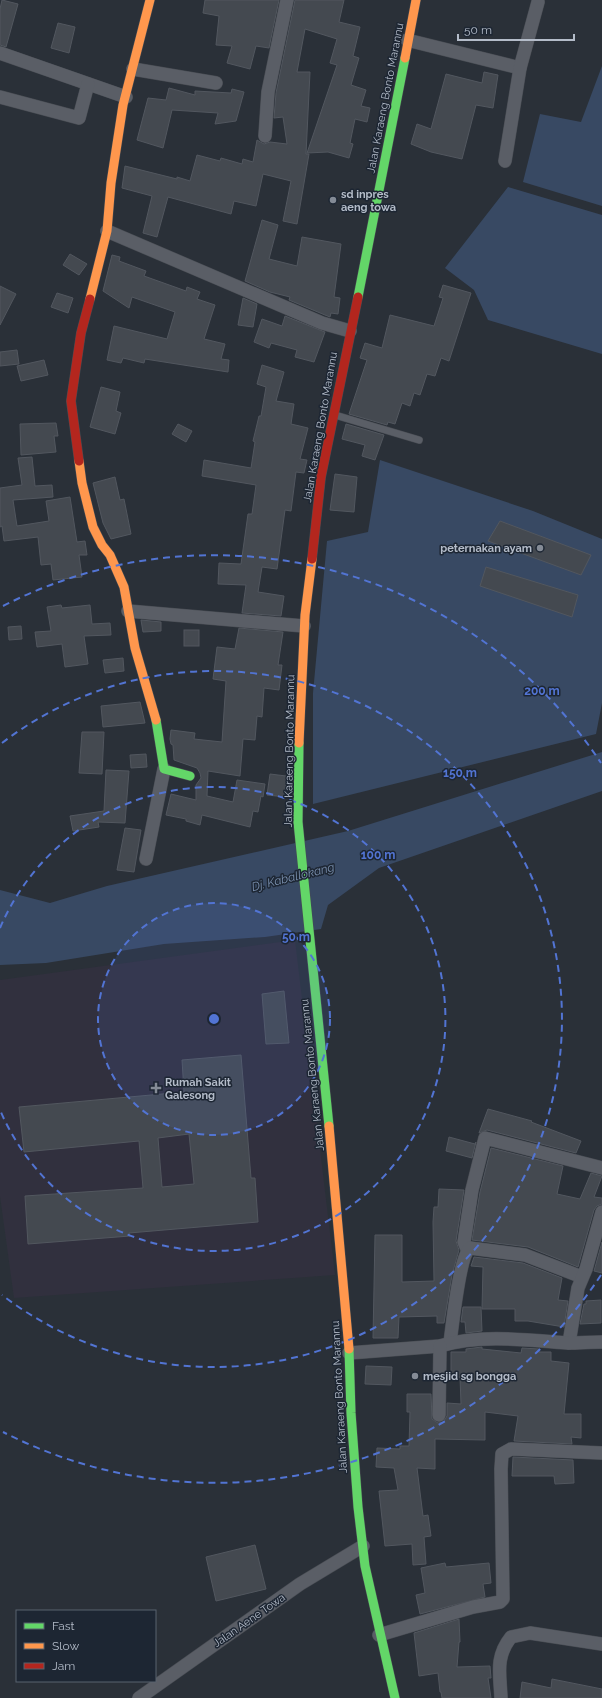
<svg xmlns="http://www.w3.org/2000/svg" width="602" height="1698" font-family="Raleway,sans-serif">
	<style>
		.medical { fill: #31303e }
		.water { fill: #384963 }
		.building { fill: #444950; stroke: #52575f; fill-rule: evenodd }
		.lines { fill: none; stroke-linecap: round; stroke-linejoin: round }
		.lane-casing { stroke: #484c53; stroke-width: 8 }
		.street-casing { stroke: #484c53; stroke-width: 14 }
		.fast-casing { stroke: #484c53; stroke-width: 10 }
		.slow-casing { stroke: #484c53; stroke-width: 10 }
		.jam-casing { stroke: #484c53; stroke-width: 10 }
		.lane { stroke: #5a5e66; stroke-width: 7 }
		.street { stroke: #5a5e66; stroke-width: 13 }
		.fast { stroke: #63d668; stroke-width: 9 }
		.slow { stroke: #ff974d; stroke-width: 9 }
		.jam { stroke: #b3261e; stroke-width: 9 }
		.ring { fill: none; stroke: #5274d3; stroke-width: 2; stroke-dasharray: 7 5 }
		.poi-dot { fill: #848b96; stroke: #1d2633; stroke-width: 1.5 }
		.labels { text-anchor: middle; stroke-width: 3; stroke-linejoin: round; paint-order: stroke }
		.street-label { font-size: 11px; fill: #b4bcc9; stroke: #1d2633 }
		.poi-label { font-size: 11px; font-weight: bold; fill: #b4bcc9; stroke: #1d2633; text-anchor: start }
		.water-label { font-size: 12px; font-style: italic; fill: #7c92b1; stroke: #1d2633 }
		.centre { fill: #5274d3; stroke: #1d2633; stroke-width: 2 }
		.ring-label { font-size: 12px; text-anchor: middle; font-weight: bold; fill: #5274d3; stroke: #1d2633; stroke-width: 3; stroke-linejoin: round; paint-order: stroke }
	</style>
	<rect width="100%" height="100%" fill="#2a3038"/>
	<!-- medical -->
	<path class="medical" d="M295 940 335 1275 14 1298 0 1196V980Z"/>
	<!-- water -->
	<g class="water">
		<path d="M602 66V206L523 182 540 114 581 122Z"/>
		<path d="M508 187 602 215V354L488 320 474 290 445 268Z"/>
		<path d="M380 460 533 511 602 539V703L596 734 313 804V693L327 541 368 532Z"/>
		<path d="M602 752V791L379 868 328 905 321 929 265 937 164 944 46 963 0 965V890L50 903 107 886 348 831Z"/>
	</g>
	<!-- building -->
	<g class="building">
		<path d="M2 0 18 4 6 47 0 45V9Z"/>
		<path d="M205 0H279L269 48 256 46 250 69 227 63 232 46 216 45 219 16 203 13Z"/>
		<path d="M295 0H344L339 22 360 27 353 56 359 58 351 85 366 90 361 106 370 108 367 122 355 119 350 143 353 144 349 158 328 152 307 153 337 65 330 63 337 39 305 29 297 72H310L306 154H309L297 224 283 221 291 181 263 174 256 206 234 201 231 214 168 197 157 237 143 233 152 196 122 188 125 166 177 179V177L190 181 197 155 220 161 221 158 242 164 243 159 253 162 257 140 264 144 270 142 287 144 283 117 274 118 276 93Z"/>
		<path d="M58 23 75 27 69 53 51 48Z"/>
		<path d="M484 72 498 75 493 108 476 105 462 159 431 152 411 144 417 124 431 129 446 74 482 83Z"/>
		<path d="M169 88 195 95V91L231 93 232 89 244 92 236 121 215 124 218 113 172 110 163 148 137 140 148 98 166 100Z"/>
		<path d="M262 220 278 225 269 259 297 266 302 237 341 244 334 297 340 298 338 314 331 313 330 317 325 315 289 300 290 297 270 292 245 281Z"/>
		<path d="M70 254 87 264 79 275 63 265Z"/>
		<path d="M112 255 120 257 119 261 146 271 144 276 186 291 187 287 200 292 197 299 215 305 204 339 225 344 221 359 229 360 228 372 145 359 144 363 123 358 121 363 107 360 114 326 167 339 175 312 132 297 129 308 103 291Z"/>
		<path d="M443 285 471 293 449 361 441 358 435 376 427 374 420 395 414 393 410 406 402 403 395 424 388 422 387 425 349 414 367 360 360 358 365 343 382 348 390 315 434 326 443 298 439 297Z"/>
		<path d="M0 286 16 294 0 325Z"/>
		<path d="M57 293 73 298 68 313 51 307Z"/>
		<path d="M243 298 257 304 253 327 238 325Z"/>
		<path d="M285 316 325 332 314 362 295 357 297 350 271 343 269 348 254 342 262 319 282 326Z"/>
		<path d="M17 350 19 364 0 366V352Z"/>
		<path d="M44 360 48 375 21 381 17 366Z"/>
		<path d="M262 365 284 372 276 401 294 404 291 424 308 428 300 459 307 460 304 473 296 472 291 511 285 510 277 569 262 567 258 592 284 596 281 616 242 613 246 585 218 584 219 563 241 564 248 514H252L256 485 202 476 204 460 251 468 255 442 253 441 259 416H261L266 387 257 384Z"/>
		<path d="M101 387 120 392 116 411 121 413 115 434 90 427Z"/>
		<path d="M56 423 58 436H54L56 452 21 455 20 424Z"/>
		<path d="M178 424 192 431 186 442 172 434Z"/>
		<path d="M346 424 384 435 375 460 362 456 365 445 342 439Z"/>
		<path d="M32 457 35 486 52 485 53 497 13 500 17 526 49 521 46 501 70 497 77 542 85 541 87 555H79L82 577 53 580 51 564 41 565 38 537 4 541 2 526 0 527V488L22 485 18 458Z"/>
		<path d="M335 474 357 477 354 512 330 510Z"/>
		<path d="M115 477 120 500 124 499 131 534 111 539 103 523 93 483Z"/>
		<path d="M500 521 591 555 581 575 488 541Z"/>
		<path d="M486 567 578 595 572 617 480 586Z"/>
		<path d="M61 605 62 608 90 605 92 624 110 623 111 635 84 636 88 664 65 667 62 644 37 647 35 632 51 631 47 607Z"/>
		<path d="M141 620 161 622V631L143 632Z"/>
		<path d="M21 626 22 639 9 640 8 627Z"/>
		<path d="M239 628 283 632 278 665H282L279 690 264 688 262 717 257 716 255 740 243 739 240 776 208 771 207 796 233 802 237 780 265 784 263 797 261 796 258 812 253 811 250 827 202 815 200 825 186 821V819L166 815 171 794 196 800V785L201 778 200 773 197 768 174 760 173 745 171 744 170 739 171 730 195 733 194 739 222 742 226 681 213 679 217 647 235 649Z"/>
		<rect x="184" y="630" width="15" height="16"/>
		<path d="M123 658 124 671 105 673 103 660Z"/>
		<path d="M140 702 145 723 103 727 101 706Z"/>
		<path d="M82 732H104L102 774 79 773Z"/>
		<path d="M146 754 147 767 131 768 130 755Z"/>
		<path d="M106 770 129 771 125 823 98 822 99 827 73 831 70 816 104 811Z"/>
		<path d="M270 774 286 776V797L267 795Z"/>
		<path d="M125 828 141 830 134 872 117 870Z"/>
		<path d="M284 991 289 1043 266 1044 262 994Z"/>
		<path d="M241 1055 251 1178H255L258 1222 129 1233 130 1236 28 1244 25 1196 143 1188 139 1141 24 1152 19 1107 184 1092 182 1060ZM189 1134 194 1184 162 1187 158 1138Z"/>
		<path d="M488 1109 532 1121 531 1122 581 1141 576 1153 487 1130 479 1133Z"/>
		<path d="M449 1137 475 1144 476 1142 472 1158 446 1151Z"/>
		<path d="M491 1148 563 1166 557 1194 580 1199 591 1173 602 1176 594 1197 602 1198V1204L597 1206 594 1210 578 1267 528 1247 472 1240 480 1192Z"/>
		<path d="M439 1189 464 1190 456 1241 459 1250 452 1275 444 1323H437V1316L399 1317 398 1338H373L375 1235H402V1282L434 1281 433 1222 434 1207H438Z"/>
		<path d="M602 1242V1273L594 1271Z"/>
		<path d="M474 1257 523 1263 562 1278 558 1300 568 1301 564 1327 528 1321H515V1309H482L483 1267 471 1266Z"/>
		<path d="M601 1300V1323L580 1324 584 1304H586V1301Z"/>
		<path d="M463 1307H481L482 1331 466 1333 465 1322H461Z"/>
		<path d="M482 1347V1349L521 1353 522 1348 539 1349V1352H551V1361L569 1363 564 1414H581V1438L571 1437 572 1444 514 1441 518 1416 485 1412V1440L435 1439V1469L417 1468 423 1516 428 1515 431 1536 424 1537 426 1564 413 1565 412 1544 385 1546 379 1491 398 1490 394 1468 376 1467 377 1448 400 1449V1446H409L410 1412H407V1394H431L432 1419 438 1423 443 1422 447 1416V1403L461 1404 460 1377H451V1352H466V1349Z"/>
		<path d="M366 1366 392 1367 391 1385 365 1384Z"/>
		<path d="M513 1457 573 1460 574 1483 555 1484 554 1476H512Z"/>
		<path d="M255 1545 266 1589 216 1601 206 1557Z"/>
		<path d="M445 1563 446 1567 489 1563 491 1583 483 1584 485 1597 420 1614 416 1595 425 1593 421 1568Z"/>
		<path d="M459 1619 460 1642H459L457 1667 490 1666 491 1678H488L491 1698H442L441 1692H440L438 1673 419 1676 414 1633Z"/>
		<path d="M552 1679 602 1689V1698H520L522 1682 551 1688Z"/>
	</g>
	<g class="lines">
		<!-- lane casing -->
		<g class="lane-casing">
			<path id="lane" d="M335 415 419 440"/>
		</g>
		<!-- street casing -->
		<g class="street-casing">
			<g id="street">
				<path d="M407 40 520 68"/>
				<path d="M0 53 126 97"/>
				<path d="M133 69 216 83"/>
				<path d="M0 97 79 118 88 84"/>
				<path d="M265 136 268 92 287 0"/>
				<path d="M505 161 520 68 538 2"/>
				<path d="M107 231 322 323 350 331"/>
				<path d="M128 611 304 626"/>
				<path d="M146 859 164 769"/>
				<path d="M467 1249 464 1242 472 1190 485 1138 602 1168"/>
				<path d="M450 1343C452 1327 460 1255 470 1248L525 1255 582 1277"/>
				<path d="M569 1343 578 1288 586 1269 602 1212"/>
				<path d="M349 1353 440 1346C481 1334 527 1340 568 1343 579 1343 591 1342 602 1342"/>
				<path d="M439 1415 440 1346"/>
				<path d="M379 1635 473 1607 500 1602 503 1599 501 1469 502 1454 511 1449 602 1453"/>
				<path d="M139 1698 300 1584 363 1546"/>
				<path d="M501 1698C500 1674 495 1657 511 1637L530 1633 602 1644"/>
			</g>
		</g>
		<!-- fast casing -->
		<g class="fast-casing">
			<g id="fast">
				<path d="M358 297 405 58"/>
				<path d="M156 720 164 769 190 776"/>
				<path d="M299 743 298 822 329 1126"/>
				<path d="M349 1349 351 1413 358 1507 365 1566 395 1698"/>
			</g>
		</g>
		<!-- slow casing -->
		<g class="slow-casing">
			<g id="slow">
				<path d="M405 58 416 0"/>
				<path d="M90 299 107 231 111 183 123 105 150 0"/>
				<path d="M79 461 82 483 93 527 102 545 110 555 124 587 135 648 156 720"/>
				<path d="M299 743 305 615 312 559"/>
				<path d="M329 1126 349 1349"/>
			</g>
		</g>
		<!-- jam casing -->
		<g class="jam-casing">
			<g id="jam">
				<path d="M79 461 71 401 81 333 90 299"/>
				<path d="M312 559 321 477 358 297"/>
			</g>
		</g>
		<!-- lane -->
		<use href="#lane" class="lane"/>
		<!-- street -->
		<use href="#street" class="street"/>
		<!-- fast -->
		<use href="#fast" class="fast"/>
		<!-- slow -->
		<use href="#slow" class="slow"/>
		<!-- jam -->
		<use href="#jam" class="jam"/>
	</g>
	<!-- distance rings -->
	<circle cx="214" cy="1019" r="116" fill="#5274d3" fill-opacity=".12"/>
	<g class="ring">
		<circle cx="214" cy="1019" r="116"/>
		<path d="M0 928A232 232 0 1 1 0 1110"/>
		<path d="M2 743A348 348 0 1 1 2 1295"/>
		<path d="M601 1275A464 464 0 0 1 3 1432M3 606A464 464 0 0 1 601 763"/>
	</g>
	<!-- markers -->
	<g class="poi-dot">
		<circle cx="333" cy="200" r="4"/>
		<circle cx="540" cy="548" r="4"/>
		<path d="M154 1082h4v4h4v4h-4v4h-4v-4h-4v-4h4z"/>
		<circle cx="415" cy="1376" r="4"/>
	</g>
	<g class="labels">
		<!-- street labels -->
		<g class="street-label">
			<text transform="translate(385 98) rotate(-79)" y="4">Jalan Karaeng Bonto Marannu</text>
			<text transform="translate(320 427) rotate(-80)" y="4">Jalan Karaeng Bonto Marannu</text>
			<text transform="translate(289 751) rotate(-89)" y="4">Jalan Karaeng Bonto Marannu</text>
			<text transform="translate(312 1075) rotate(-96)" y="4">Jalan Karaeng Bonto Marannu</text>
			<text transform="translate(339 1397) rotate(-93)" y="4">Jalan Karaeng Bonto Marannu</text>
			<text transform="translate(249 1620) rotate(-35)" y="4">Jalan Aene Towa</text>
		</g>
		<!-- poi labels -->
		<g class="poi-label">
			<text x="341" y="198">sd inpres<tspan x="341" dy="13">aeng towa</tspan></text>
			<text x="532" y="552" text-anchor="end">peternakan ayam</text>
			<text x="165" y="1086">Rumah Sakit<tspan x="165" dy="13">Galesong</tspan></text>
			<text x="423" y="1380">mesjid sg bongga</text>
		</g>
		<!-- water labels -->
		<g class="water-label">
			<text transform="translate(293 877) rotate(-14)" y="4">Dj. Kaballokang</text>
		</g>
	</g>
	<circle cx="214" cy="1019" r="6" class="centre"/>
	<g class="ring-label">
		<text x="542" y="695">200 m</text>
		<text x="460" y="777">150 m</text>
		<text x="378" y="859">100 m</text>
		<text x="296" y="941">50 m</text>
	</g>
	<!-- legend -->
	<rect x="16" y="1610" width="140" height="72" fill="#1d2633" stroke="#59626f"/>
	<rect x="24" y="1623" width="20" height="6" fill="#63d668" stroke="#59626f"/>
	<text x="52" y="1630" font-size="12" fill="#b4bcc9">Fast</text>
	<rect x="24" y="1643" width="20" height="6" fill="#ff974d" stroke="#59626f"/>
	<text x="52" y="1650" font-size="12" fill="#b4bcc9">Slow</text>
	<rect x="24" y="1663" width="20" height="6" fill="#b3261e" stroke="#59626f"/>
	<text x="52" y="1670" font-size="12" fill="#b4bcc9">Jam</text>
	<!-- scale -->
	<path d="M458 34v6h116v-6" fill="none" stroke="#b4bcc9" stroke-width="2"/>
	<text x="464" y="34" font-size="12" fill="#b4bcc9" stroke="#1d2633" stroke-width="3" paint-order="stroke">50 m</text>
</svg>
